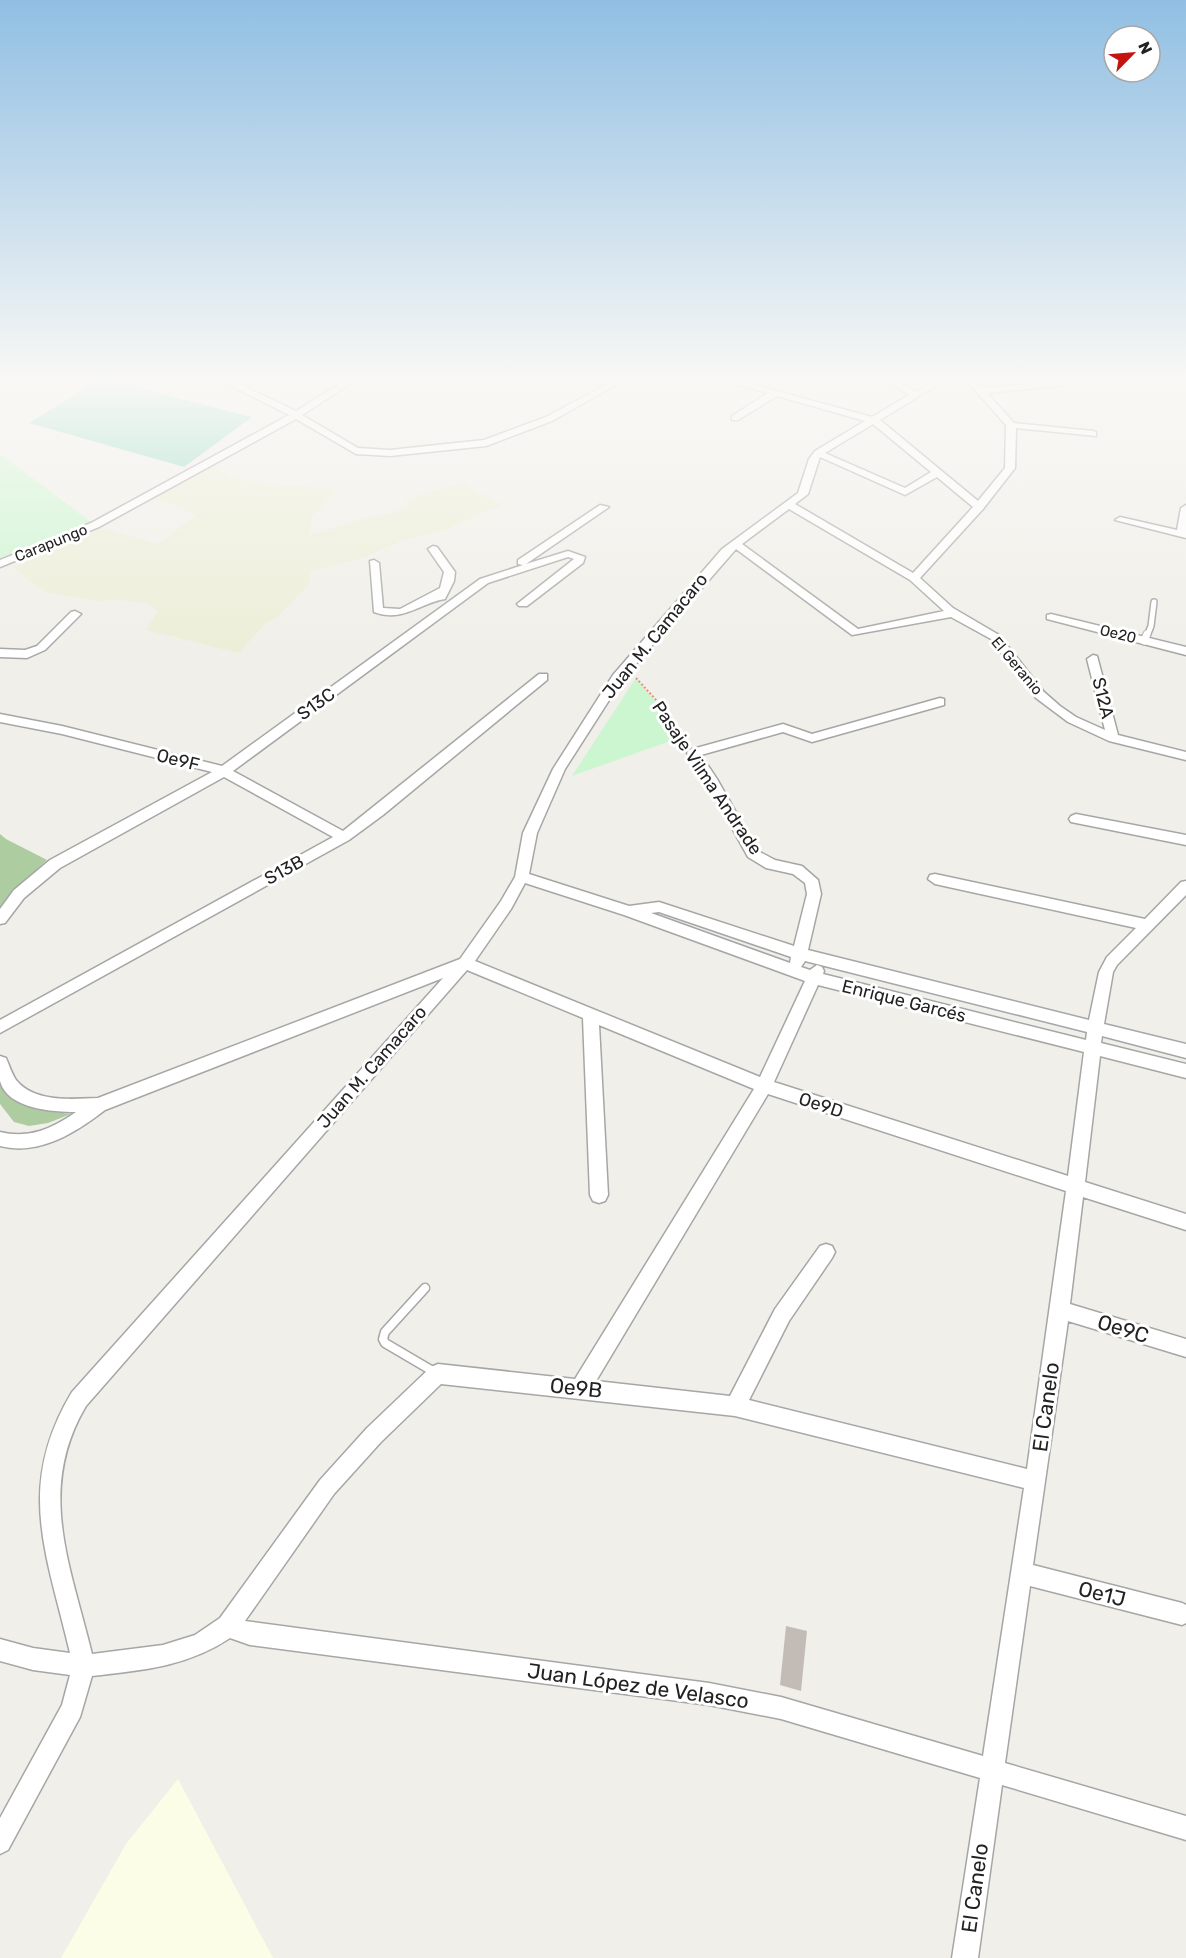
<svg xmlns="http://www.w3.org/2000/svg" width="1186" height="1958" font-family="Rubik,sans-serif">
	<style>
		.education { fill: #fcfde6 }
		.farmland { fill: #eceed7 }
		.forest { fill: #adcda1 }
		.park { fill: #cbf6d0 }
		.pitch { fill: #8edabf }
		.building { fill: #c2bbb6 }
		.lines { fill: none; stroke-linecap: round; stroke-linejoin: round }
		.lane-far2-casing { stroke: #a6a6a6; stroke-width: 8 }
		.lane-far1-casing { stroke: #a6a6a6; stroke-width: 9 }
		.lane-casing { stroke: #a6a6a6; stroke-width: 11 }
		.street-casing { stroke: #a6a6a6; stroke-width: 3 }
		.path { stroke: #f18b7b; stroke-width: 2; stroke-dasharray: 2 2; stroke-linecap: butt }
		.lane-far2 { stroke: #fff; stroke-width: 5 }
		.lane-far1 { stroke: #fff; stroke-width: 7 }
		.lane { stroke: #fff; stroke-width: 8 }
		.street { fill: #fff; fill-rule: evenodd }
		.labels { text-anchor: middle; stroke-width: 6; stroke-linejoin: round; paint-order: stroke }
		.far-street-label { font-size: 15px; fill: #222; stroke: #fff }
		.street-label { font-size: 18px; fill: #222; stroke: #fff }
		.near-street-label { font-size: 21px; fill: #222; stroke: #fff }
	</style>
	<rect width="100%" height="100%" fill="#f1efe9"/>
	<!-- education -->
	<path class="education" d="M178 1779 273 1958H61L126 1844Z"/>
	<!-- farmland -->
	<path class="farmland" d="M212 466 235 478 263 484 338 489 312 517 309 536 369 517 389 514 409 505 405 500 444 487 463 483 502 505 446 529 401 541 365 557 310 571 308 585 276 618 267 622 239 653 146 630 158 611 148 603 119 600 97 601 45 592 12 567 102 528 159 544 196 515 154 498Z"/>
	<!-- forest -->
	<g class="forest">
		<path d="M0 834 6 839 47 860 12 892 0 907Z"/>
		<path d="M0 1083C15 1108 44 1111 71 1114L48 1123 29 1126 14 1122 0 1104Z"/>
	</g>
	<!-- park -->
	<g class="park">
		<path d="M0 454 95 525 0 561Z"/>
		<path d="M636 678 684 736 572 776Z"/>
	</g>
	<!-- pitch -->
	<path class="pitch" d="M99 380H107L252 417 184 467 29 423Z"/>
	<!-- building -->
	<path class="building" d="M786 1626 807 1631 801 1691 780 1685Z"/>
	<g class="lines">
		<!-- lane-far2 casing -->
		<g class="lane-far2-casing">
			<path id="lane-far2" d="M1147 636 1151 626 1154 602"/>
		</g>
		<!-- lane-far1 casing -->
		<g class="lane-far1-casing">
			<path id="lane-far1" d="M1144 641 1147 634"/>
		</g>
		<!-- lane casing -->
		<g class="lane-casing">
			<path id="lane" d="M425 1288 385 1332 383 1339 385 1343 436 1373"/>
		</g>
		<!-- street casing -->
		<g class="street-casing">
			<g id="street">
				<path d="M220 380H231L296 411 346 380H356L302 415 358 448 390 450 484 440 546 417 615 380H625L552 421 486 446 390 456 356 454 296 419 99 527 0 567V560L91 523 289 415Z"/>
				<path d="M736 380 872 417 909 395 885 380H895L915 392 935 380H945L880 420 978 501 1005 468 1006 425 966 380H975L982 388 1063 381V385L1060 386 987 393 1014 423 1093 431 1096 432V436L1016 428 1015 468 983 509 920 578 953 608 999 635 1044 692 1060 706 1076 717 1105 730 1087 659 1093 655 1097 656 1118 735 1186 752V760L1109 741 1068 722 1036 698 991 639 951 617 852 635 736 549 622 680 565 769 537 833 529 874 629 906 659 902 794 946 807 894 805 883 793 874 766 868 748 857 706 781 687 753 689 750 783 724 812 734 940 698 944 699V705L812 742 783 732 701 755 717 779 758 851 775 860 802 866 818 880 821 894 808 950 1089 1020 1099 972 1107 957 1136 928 935 884 928 879 930 875 935 874 1145 919 1181 882 1186 881V895L1117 965 1113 972 1104 1024 1186 1044V1058L1102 1036 1101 1043 1186 1064V1078L1100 1056 1085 1182 1186 1214V1230L1083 1197 1070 1304 1186 1339V1357L1068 1321 1033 1565 1182 1603 1186 1605V1623L1182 1625 1030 1586 1005 1763 1186 1816V1840L1002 1785 978 1958H952L980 1778 781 1719 709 1705 250 1645 230 1638C186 1667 143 1670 92 1676L80 1717 8 1850 0 1854V1818L62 1705 70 1675 33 1670 0 1661V1639L33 1648 70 1653C47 1554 15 1487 72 1392L443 978 105 1110C75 1133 39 1156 0 1146V1132C29 1139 52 1129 76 1112 53 1112 7 1109 0 1081 0 1074 0 1064 0 1056L6 1058C9 1065 12 1074 16 1080 35 1103 72 1099 98 1098L460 959 501 901 515 877 523 833 553 769 613 675 722 549 798 493 809 459 815 451 865 421 777 396 738 420H732V416L768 393 735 384ZM873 424 931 472 905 488 825 453ZM820 457 905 495 937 477 973 507 913 573 795 504 808 494ZM789 509 910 580 944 611 858 629 742 544ZM525 883 624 915 805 981 760 1077 475 961 511 909ZM659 912 791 957 790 963 651 913ZM805 961 1087 1032 1086 1040 823 974 824 971 822 967 817 965 810 970 801 967ZM467 970 583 1018 590 1195 593 1201 599 1203 605 1201 608 1195 599 1025 754 1089 575 1379 438 1364 431 1367 367 1428 320 1480 220 1618 195 1635 163 1645 92 1654C71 1567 36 1490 86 1406ZM818 985 1084 1052 1068 1176 774 1082ZM768 1094 1066 1191 1027 1469 749 1400 789 1321 832 1258 835 1252 832 1246 826 1244 820 1246 775 1309 730 1396 596 1381ZM441 1384 735 1416 1024 1488 983 1756 781 1697 709 1683 245 1621 334 1494 381 1442Z"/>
				<path d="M600 505 609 507 526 564 568 551 585 557 583 563 527 606H519L517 604 574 559 568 557 488 583 233 771 343 831 539 674H547V680L383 815 349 840 0 1033V1020L333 837 224 777 60 868 24 898 5 923 0 924V909L14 890 50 860 212 772 62 734 0 722V714L62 726 222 766 480 579 523 565 518 564V560Z"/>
				<path d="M1186 505V538L1115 520 1120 517 1177 530 1181 508Z"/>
				<path d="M433 546 437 547 455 572 454 581 445 599C420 603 402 623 374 612L370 561 374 560 379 563 383 608 400 609 440 588 444 572 428 549Z"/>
				<path d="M75 611 81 614 45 650 27 658 0 657V649L25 650 37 646 71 612Z"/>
				<path d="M1051 614 1186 647V655L1047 619V615Z"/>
				<path d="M1076 814 1186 835V845L1071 822 1069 819 1071 816Z"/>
			</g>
		</g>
		<!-- path -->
		<path class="path" d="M636 678 668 713 687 744"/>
		<!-- lane-far2 -->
		<use href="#lane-far2" class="lane-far2"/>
		<!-- lane-far1 -->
		<use href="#lane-far1" class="lane-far1"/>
		<!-- lane -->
		<use href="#lane" class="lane"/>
		<!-- street -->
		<use href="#street" class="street"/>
	</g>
	<!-- sky -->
	<linearGradient id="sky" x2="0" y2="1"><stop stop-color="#90bfe3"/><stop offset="0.58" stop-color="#f9f8f5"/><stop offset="1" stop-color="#f9f8f5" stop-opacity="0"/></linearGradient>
	<rect width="1186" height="654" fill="url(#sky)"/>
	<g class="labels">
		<!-- far-street labels -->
		<g class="far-street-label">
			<text transform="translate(51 543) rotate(-22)" y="5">Carapungo</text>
			<text transform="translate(1118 634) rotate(14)" y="5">Oe20</text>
			<text transform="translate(1017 666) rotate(50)" y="5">El Geranio</text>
		</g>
		<!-- street labels -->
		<g class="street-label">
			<text transform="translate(655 636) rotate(-51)" y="6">Juan M. Camacaro</text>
			<text transform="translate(1103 698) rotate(76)" y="6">S12A</text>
			<text transform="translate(316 704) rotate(-36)" y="6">S13C</text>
			<text transform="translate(178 760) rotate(14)" y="6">Oe9F</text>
			<text transform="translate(707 778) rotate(56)" y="6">Pasaje Vilma Andrade</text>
			<text transform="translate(284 870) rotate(-29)" y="6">S13B</text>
			<text transform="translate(904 1001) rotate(14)" y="6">Enrique Garcés</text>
			<text transform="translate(372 1067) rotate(-49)" y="6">Juan M. Camacaro</text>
			<text transform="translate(821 1105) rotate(18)" y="6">Oe9D</text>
		</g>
		<!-- near-street labels -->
		<g class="near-street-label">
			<text transform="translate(1123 1329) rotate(17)" y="7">Oe9C</text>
			<text transform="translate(576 1388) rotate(6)" y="7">Oe9B</text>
			<text transform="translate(1046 1407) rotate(-82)" y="7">El Canelo</text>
			<text transform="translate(1102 1594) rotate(14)" y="7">Oe1J</text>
			<text transform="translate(638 1686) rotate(8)" y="7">Juan López de Velasco</text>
			<text transform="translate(975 1888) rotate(-82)" y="7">El Canelo</text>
		</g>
	</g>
	<!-- north arrow -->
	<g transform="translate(1132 54) rotate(65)"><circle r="28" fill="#ffffff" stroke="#a7a7a7" stroke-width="1.5"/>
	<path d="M0-4.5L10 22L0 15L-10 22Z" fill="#c5140f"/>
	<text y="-9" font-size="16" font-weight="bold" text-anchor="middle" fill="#222222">N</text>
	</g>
</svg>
